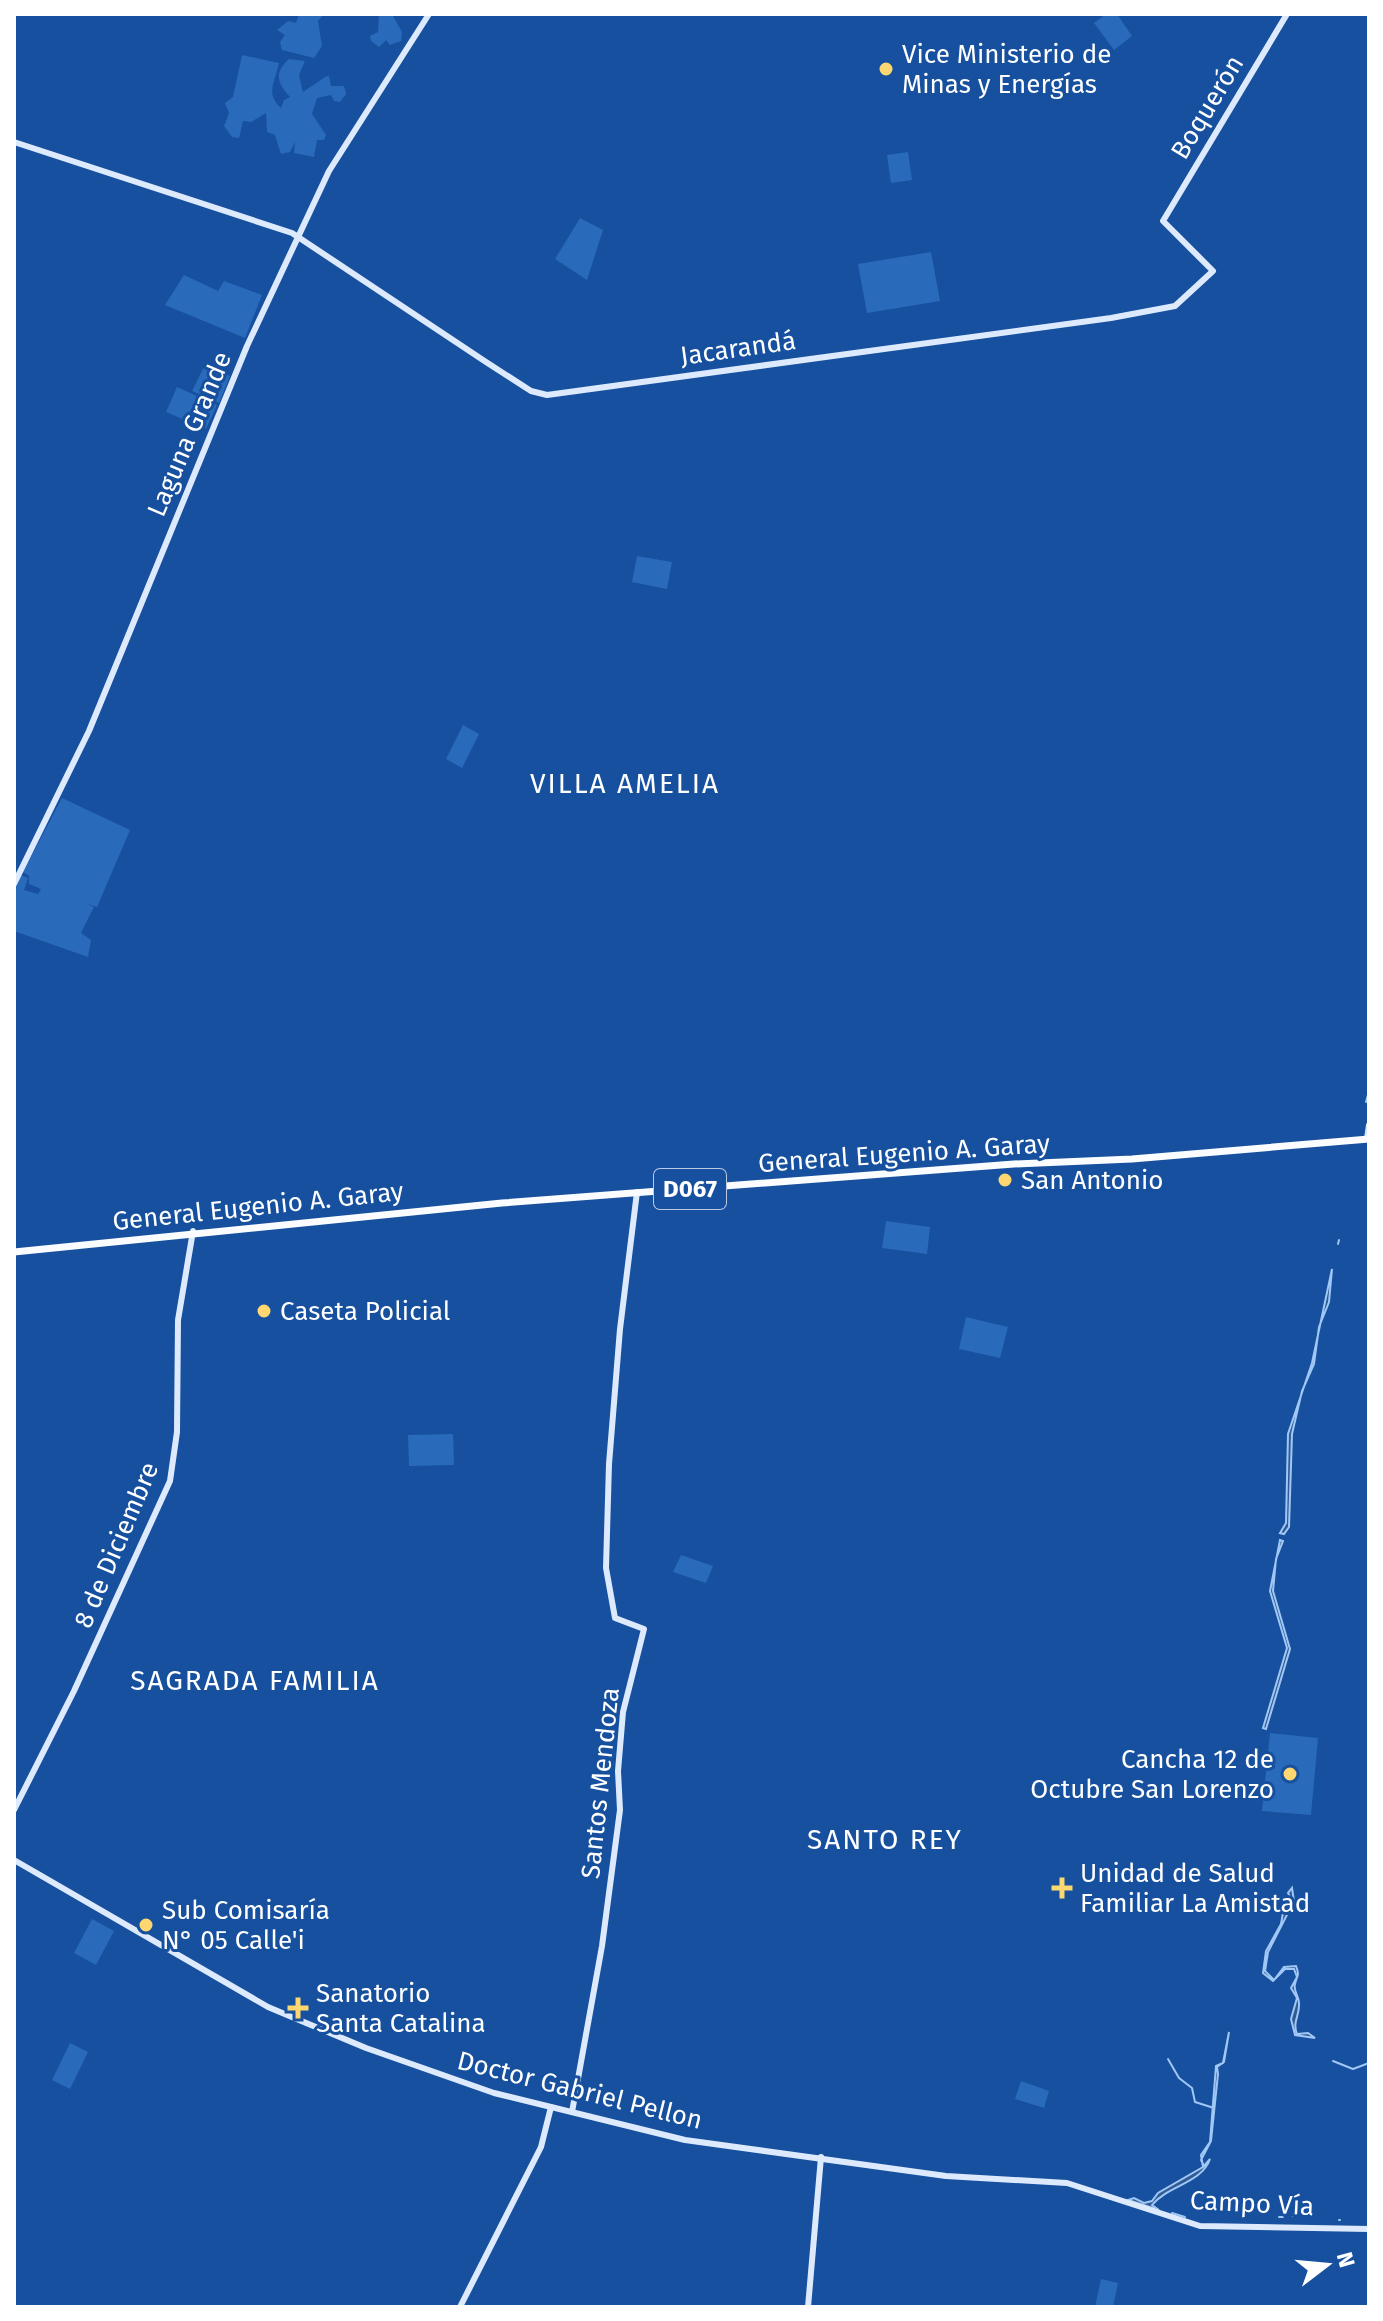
<svg xmlns="http://www.w3.org/2000/svg" width="1383" height="2321" font-family="'Fira Sans',sans-serif">
	<style>
		.green { fill: #296abb }
		.water { fill: #305b94; stroke: #a0c7f5; stroke-width: 2 }
		.lines { fill: none; stroke-linecap: round; stroke-linejoin: round }
		.stream { stroke: #a0c7f5; stroke-width: 2 }
		.secondary { stroke: #ddeafd; stroke-width: 6 }
		.primary { stroke: #fafcff; stroke-width: 7 }
		.poi-dot { fill: #ffd770; stroke: #16509e; stroke-width: 3 }
		.labels { text-anchor: middle; stroke-width: 6; stroke-linejoin: round; paint-order: stroke }
		.shield { fill: #16509e; stroke: #b9cae2; stroke-width: 2 }
		.shield-label { font-size: 24px; font-weight: bold; fill: #fff }
		.poi-label { font-size: 26px; fill: #fff; stroke: #16509e; text-anchor: start }
		.street-label { font-size: 26px; fill: #fff; stroke: #16509e }
		.neighbourhood-label { font-size: 28px; letter-spacing: 2px; fill: #fff; stroke: #16509e }
	</style>
	<rect width="100%" height="100%" fill="#16509e"/>
	<!-- green -->
	<g class="green">
		<path d="M299 14H324L318 21 322 46 314 58 282 50 280 42 285 35 277 30 288 21 296 23Z"/>
		<path d="M379 14H392L402 32 401 41 390 45 386 40 379 47 371 41 370 36 378 32Z"/>
		<path d="M1106 14H1117L1132 36 1114 50 1094 23Z"/>
		<path d="M242 55 279 63C275 82 265 94 281 108L284 100 290 97C279 85 272 74 289 59L305 61 299 75 303 92 325 77 329 76 331 86H344L346 94 340 102 334 101 331 95 317 98 312 114 326 135 324 140H317L314 157 294 153 295 142 290 152 281 154 275 135 267 132 266 113 251 122 243 121 239 138 232 137 224 126 229 113 225 103 233 97Z"/>
		<path d="M908 152 912 180 891 183 887 155Z"/>
		<path d="M580 218 603 230 587 280 555 259Z"/>
		<path d="M931 252 940 301 867 313 858 264Z"/>
		<path d="M184 275 218 291 224 281 262 295 245 338 165 305Z"/>
		<path d="M205 365 230 376 219 403 206 398 210 387 205 397 192 391Z"/>
		<path d="M177 387 217 405 206 429 166 412Z"/>
		<path d="M637 556 672 562 667 589 632 582Z"/>
		<path d="M463 725 479 734 462 768 446 759Z"/>
		<path d="M62 798 130 830 97 907 84 903 94 907 81 933 91 940 88 957 14 931V890L21 875 28 878 24 890 38 894 41 889 29 884V876L23 872Z"/>
		<path d="M886 1221 930 1227 927 1254 882 1248Z"/>
		<path d="M966 1317 1008 1327 1000 1358 959 1349Z"/>
		<path d="M453 1434 454 1465 409 1466 408 1435Z"/>
		<path d="M681 1555 713 1566 706 1583 673 1572Z"/>
		<path d="M1270 1733 1318 1738 1311 1815 1262 1811Z"/>
		<path d="M92 1919 114 1931 96 1965 74 1953Z"/>
		<path d="M70 2043 88 2052 70 2089 52 2080Z"/>
		<path d="M1021 2081 1049 2091 1044 2108 1015 2099Z"/>
		<path d="M1101 2279 1118 2283 1113 2307H1095Z"/>
	</g>
	<!-- water -->
	<g class="water">
		<path d="M1332 1269 1329 1302 1319 1327 1314 1364 1302 1391 1292 1434 1289 1527 1284 1534 1280 1533 1286 1523 1288 1434 1312 1363Z"/>
		<path d="M1280 1540 1283 1541 1276 1559 1273 1591 1290 1649 1266 1729 1263 1728 1287 1648 1270 1591Z"/>
		<path d="M1292 1888 1294 1901 1268 1952 1265 1971 1274 1980 1284 1967 1296 1966C1300 1976 1297 1975 1295 1984 1293 1991 1299 1996 1299 2003 1300 2016 1292 2021 1297 2034L1308 2033 1315 2038 1295 2035 1291 2019 1297 1998 1291 1988 1297 1977 1294 1969H1285L1273 1981 1263 1973 1266 1951 1281 1924 1284 1907 1292 1901 1288 1893Z"/>
		<path d="M1229 2032 1224 2062 1217 2067 1218 2074 1211 2141 1201 2160 1204 2166 1210 2159C1202 2183 1167 2186 1152 2205L1159 2210 1128 2200 1134 2198 1144 2203 1152 2201 1158 2193 1203 2167 1201 2155 1210 2142 1216 2066 1223 2063Z"/>
	</g>
	<g class="lines">
		<!-- stream -->
		<g class="stream">
			<path d="M1366 1102 1369 1091"/>
			<path d="M1338 1244 1339 1240"/>
			<path d="M1168 2059 1179 2078 1192 2088 1195 2102 1214 2108"/>
			<path d="M1333 2061 1353 2069 1369 2063"/>
			<path d="M1172 2213 1185 2217"/>
			<path d="M1293 2216H1296"/>
			<path d="M1279 2217H1283"/>
			<path d="M1339 2220H1340"/>
		</g>
		<!-- secondary -->
		<g class="secondary">
			<path d="M14 142 292 233 486 362 531 391 547 395 1111 318 1175 306 1213 271 1163 221 1287 14"/>
			<path d="M14 884 89 731 247 346 329 171 429 14"/>
			<path d="M1367 1139 1369 1125"/>
			<path d="M14 1810 74 1691 170 1481 177 1432 178 1320 193 1231"/>
			<path d="M14 1860 268 2007 366 2048 494 2093 685 2140 946 2176 1067 2183 1200 2226 1369 2229"/>
			<path d="M572 2112 602 1946 620 1810 618 1771 623 1712 644 1629 615 1618 606 1568 609 1464 620 1329 637 1192"/>
			<path d="M460 2307 541 2147 551 2107"/>
			<path d="M808 2307 821 2157"/>
		</g>
		<!-- primary -->
		<path class="primary" d="M14 1252 502 1203 1014 1164 1132 1159 1369 1139"/>
	</g>
	<!-- markers -->
	<g class="poi-dot">
		<circle cx="886" cy="69" r="8"/>
		<circle cx="1005" cy="1180" r="8"/>
		<circle cx="264" cy="1311" r="8"/>
		<circle cx="1290" cy="1774" r="8"/>
		<path d="M1058 1876h8v8h8v8h-8v8h-8v-8h-8v-8h8z"/>
		<circle cx="146" cy="1925" r="8"/>
		<path d="M294 1996h8v8h8v8h-8v8h-8v-8h-8v-8h8z"/>
	</g>
	<g class="labels">
		<!-- shield labels -->
		<rect class="shield" x="654" y="1169" width="72" height="40" rx="6"/>
		<g class="shield-label">
			<text x="690" y="1197">D067</text>
		</g>
		<!-- poi labels -->
		<g class="poi-label">
			<text x="902" y="63">Vice Ministerio de<tspan x="902" dy="30">Minas y Energías</tspan></text>
			<text x="1021" y="1189">San Antonio</text>
			<text x="280" y="1320">Caseta Policial</text>
			<text x="1274" y="1768" text-anchor="end">Cancha 12 de<tspan x="1274" dy="30">Octubre San Lorenzo</tspan></text>
			<text x="1080" y="1882">Unidad de Salud<tspan x="1080" dy="30">Familiar La Amistad</tspan></text>
			<text x="162" y="1919">Sub Comisaría<tspan x="162" dy="30">N° 05 Calle'i</tspan></text>
			<text x="316" y="2002">Sanatorio<tspan x="316" dy="30">Santa Catalina</tspan></text>
		</g>
		<!-- street labels -->
		<g class="street-label">
			<text transform="translate(1207 107) rotate(-59)" y="9">Boquerón</text>
			<text transform="translate(738 348) rotate(-8)" y="9">Jacarandá</text>
			<text transform="translate(189 434) rotate(-67)" y="9">Laguna Grande</text>
			<text transform="translate(904 1153) rotate(-4)" y="9">General Eugenio A. Garay</text>
			<text transform="translate(258 1206) rotate(-6)" y="9">General Eugenio A. Garay</text>
			<text transform="translate(116 1545) rotate(-67)" y="9">8 de Diciembre</text>
			<text transform="translate(600 1783) rotate(-84)" y="9">Santos Mendoza</text>
			<text transform="translate(580 2090) rotate(14)" y="9">Doctor Gabriel Pellon</text>
			<text transform="translate(1252 2203) rotate(3)" y="9">Campo Vía</text>
		</g>
		<!-- neighbourhood labels -->
		<g class="neighbourhood-label">
			<text x="625" y="793">VILLA AMELIA</text>
			<text x="255" y="1690">SAGRADA FAMILIA</text>
			<text x="885" y="1849">SANTO REY</text>
		</g>
	</g>
	<!-- border -->
	<rect width="1383" height="2321" fill="none" stroke="#ffffff" stroke-width="32"/>
	<!-- north arrow -->
	<g transform="translate(1327 2265) rotate(74)" stroke="#16509e" stroke-width="6" paint-order="stroke">
	<path d="M0-6L14 30L0 20L-14 30Z" fill="#ffffff"/>
	<text y="-12" font-size="22" font-weight="bold" text-anchor="middle" fill="#ffffff">N</text>
	</g>
</svg>
